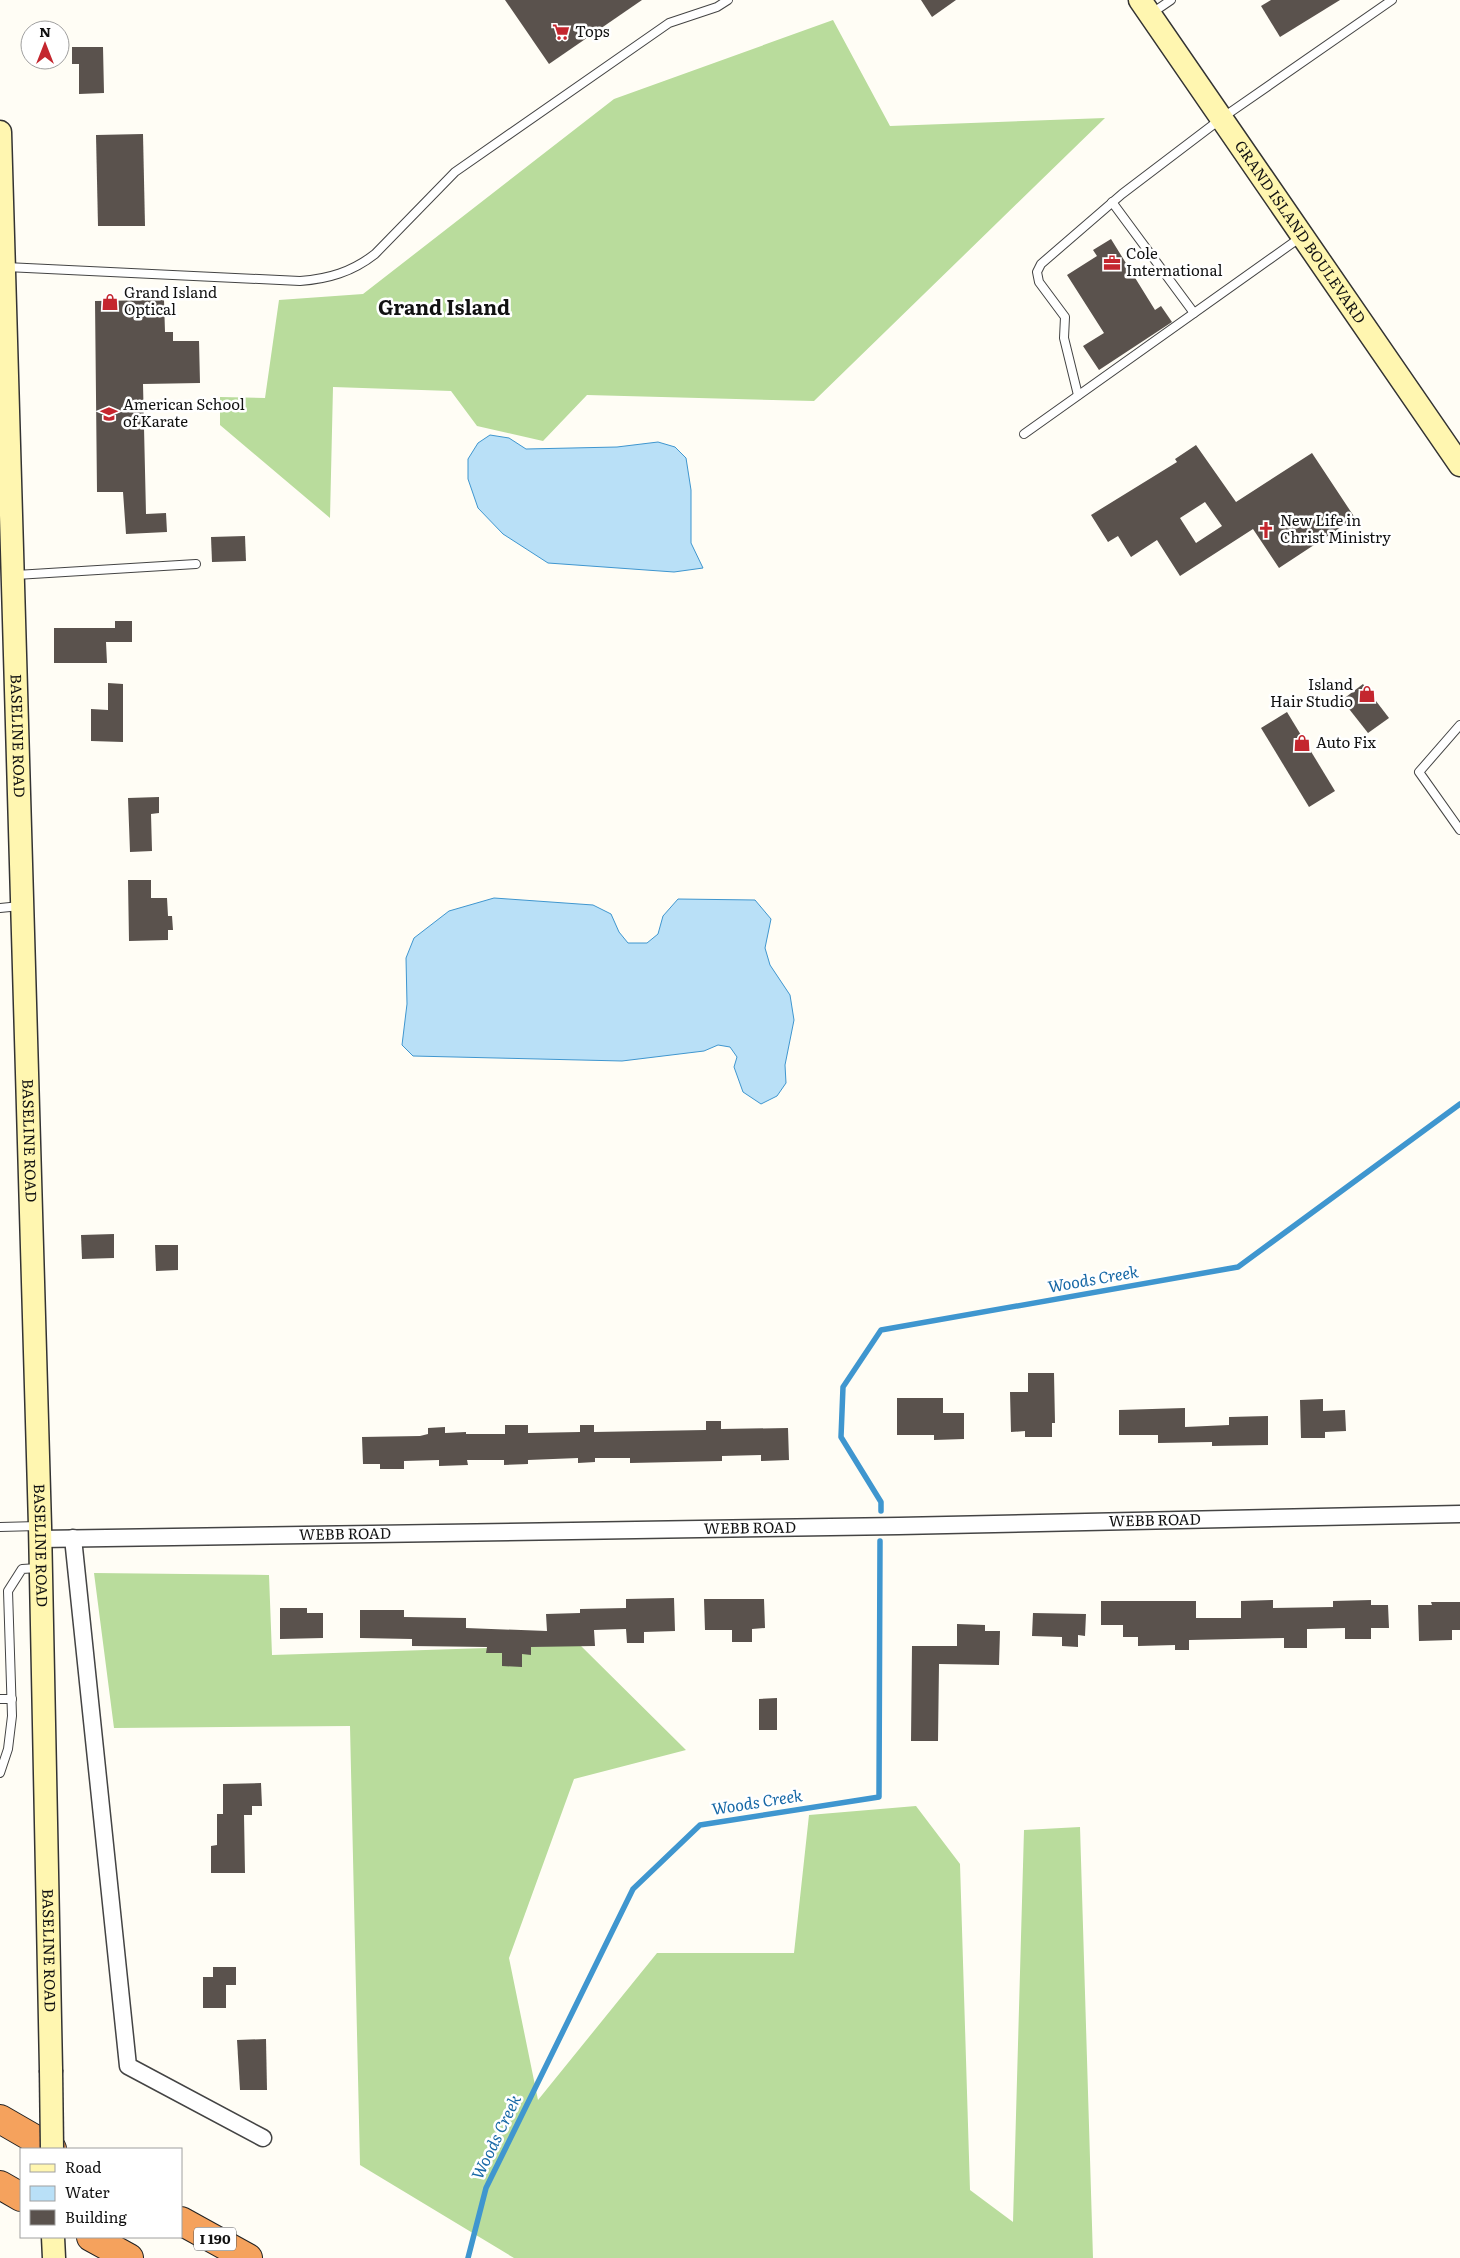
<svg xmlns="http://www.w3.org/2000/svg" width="1460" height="2258" font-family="Literata,serif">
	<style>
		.forest { fill: #b9dc9c }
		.water { fill: #b9e0f7; stroke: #3f96cf }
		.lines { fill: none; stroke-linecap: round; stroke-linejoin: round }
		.stream { stroke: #3f96cf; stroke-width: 5.5 }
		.building { fill: #5a524d; fill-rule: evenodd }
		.lane-casing { stroke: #444; stroke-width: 10 }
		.street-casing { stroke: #444; stroke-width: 19 }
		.secondary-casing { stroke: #333; stroke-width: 25 }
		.highway-casing { stroke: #222; stroke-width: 30 }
		.lane { stroke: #fff; stroke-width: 8 }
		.street { stroke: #fff; stroke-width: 16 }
		.secondary { stroke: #fff6b0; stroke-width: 22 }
		.highway { stroke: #f5a25d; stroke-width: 28 }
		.secondary-bridge-casing { stroke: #333; stroke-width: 25; stroke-linecap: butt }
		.secondary-bridge { stroke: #fff6b0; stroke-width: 22 }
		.labels { text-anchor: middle; stroke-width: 5; stroke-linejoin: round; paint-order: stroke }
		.shield { fill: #fff; stroke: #585858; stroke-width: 1 }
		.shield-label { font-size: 14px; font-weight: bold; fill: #111 }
		.poi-label { font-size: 15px; fill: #111; stroke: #fff; text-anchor: start }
		.street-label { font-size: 15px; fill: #111; stroke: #fff }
		.water-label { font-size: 16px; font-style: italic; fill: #1768a6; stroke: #fff }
		.district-label { font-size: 20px; font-weight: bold; fill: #111; stroke: #fff }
	</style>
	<rect width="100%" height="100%" fill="#fffdf5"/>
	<!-- forest -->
	<g class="forest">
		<path d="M833 20 890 126 1105 118 814 401 587 395 543 441 477 426 451 391 333 387 330 518 220 425V397L265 398 279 300 363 294 614 99Z"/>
		<path d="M94 1573 269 1575 272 1655 580 1645 686 1750 574 1779 509 1958 538 2100 657 1953H794L809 1815 916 1806 960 1864 970 2190 1013 2222 1024 1830 1080 1827 1093 2258H514L360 2165 350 1726 114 1728Z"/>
	</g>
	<!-- water -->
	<g class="water">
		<path d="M490 435 509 438 526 449 617 447 658 442 675 447 686 458 691 490V543L703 568 674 572 548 563 503 534 478 508 468 479V459L478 443Z"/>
		<path d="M494 898 593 905 611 914 619 932 628 943H647L658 934 663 916 678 899 755 900 771 919 765 948 770 965 790 995 794 1020 785 1065 786 1083 777 1096 761 1104 743 1092 734 1067 737 1057 730 1047 718 1045 704 1051 622 1061 413 1056 402 1045 407 1004 406 958 414 938 449 911Z"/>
	</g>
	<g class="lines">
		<!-- stream -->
		<g class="stream">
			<path d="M881 1511V1502L841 1437 843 1387 881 1330 1238 1267 1460 1104"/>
			<path d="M468 2258 486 2188 633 1889 700 1825 879 1797 880 1541"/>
		</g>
	</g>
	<!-- building -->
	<g class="building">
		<path d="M505 0H642L549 64Z"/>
		<path d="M921 0H956L932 17Z"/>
		<path d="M1271 0H1340L1280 37 1261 6Z"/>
		<path d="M72 47H103L104 93 79 94V64H72Z"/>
		<path d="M143 134 145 226H98L96 135Z"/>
		<path d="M1111 239 1155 310 1161 306 1172 322 1099 370 1083 346 1104 333 1067 275 1097 256 1093 250Z"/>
		<path d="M164 300 165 332H173V341H199L200 383 143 384 146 514 166 513 167 532 126 534 123 492H97L95 301Z"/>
		<path d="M1196 445 1236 502 1312 453 1355 518 1279 568 1253 529 1180 576 1157 540 1131 557 1118 536 1108 542 1091 515 1177 462 1175 459ZM1205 502 1222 526 1196 543 1180 518Z"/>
		<path d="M245 536 246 561 212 562 211 537Z"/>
		<path d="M115 621H132V642H106L107 663H54V628H115Z"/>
		<path d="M108 683 123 684V742L91 741V709L108 710Z"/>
		<path d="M1363 684 1389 718 1368 733 1342 700Z"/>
		<path d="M1287 712 1335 791 1309 807 1261 728Z"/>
		<path d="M159 797V813L151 814 152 851 130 852 128 798Z"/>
		<path d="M128 880H151V898H167L168 916H172L173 930H168V940L129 941Z"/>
		<path d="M114 1234V1258L82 1259 81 1235Z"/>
		<path d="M155 1245H178V1270L156 1271Z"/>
		<path d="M1028 1373H1054L1055 1423H1052V1437H1025V1431L1011 1432 1010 1392H1028Z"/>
		<path d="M897 1398H943V1413H964V1439L934 1440V1435H897Z"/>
		<path d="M1323 1399V1411L1345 1410 1346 1431 1325 1432V1438H1301L1300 1400Z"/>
		<path d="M1185 1408V1427L1229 1425V1417L1268 1416V1445L1212 1446V1442L1158 1443V1435H1119V1410Z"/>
		<path d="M706 1421H721V1429L788 1428 789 1460 761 1461V1455L722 1456V1461L630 1463V1458H595V1462L578 1463V1458L528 1460V1464L504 1465V1460H467L468 1465 439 1466V1460L404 1461V1469H380V1464H363L362 1437 420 1436 428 1434V1428L445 1427V1433L466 1432V1434H505V1425H528V1433L580 1432V1425H594V1432L706 1430Z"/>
		<path d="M674 1598 675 1631 644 1632V1643H627L626 1629 594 1630 595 1646 531 1647V1655L522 1654V1667L502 1666V1653H486L487 1647 412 1646V1639L360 1638V1610H404V1617L466 1618V1628L547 1631 546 1614 580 1613V1609L626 1608V1599Z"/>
		<path d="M704 1599H764L765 1628 752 1629V1642H732V1630H705Z"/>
		<path d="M1273 1600V1608L1333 1607V1601L1371 1600V1605H1388L1389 1628H1371V1639H1345V1628L1307 1629V1648H1284V1638L1189 1640V1650H1175V1645L1138 1646V1637H1123V1625H1101V1601H1196V1618H1241V1601Z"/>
		<path d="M1431 1602H1460V1630H1452V1640L1419 1641 1418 1605H1432Z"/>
		<path d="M280 1608H307V1613H323V1638L280 1639Z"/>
		<path d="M1033 1613 1086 1614 1085 1636 1078 1635V1647L1062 1646V1637L1032 1636Z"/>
		<path d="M957 1624 985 1625V1631H1000L999 1665 939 1664 938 1741H911L912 1646H957Z"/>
		<path d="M777 1698V1730H759V1699Z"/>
		<path d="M261 1783 262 1806H252V1815H244L245 1873H211V1846L217 1845V1814H223V1784Z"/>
		<path d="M213 1967H236V1985H226V2008H203V1977H213Z"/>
		<path d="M266 2039 267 2090H240L237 2040Z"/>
	</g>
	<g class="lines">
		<!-- lane casing -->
		<g class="lane-casing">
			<g id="lane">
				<path d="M1152 13 1171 0"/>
				<path d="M1112 202 1194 313"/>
				<path d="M6 267 300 281C328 279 352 272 375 254L455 172 669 23 717 7 728 0"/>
				<path d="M1078 395 1064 338 1065 317 1039 282 1037 272 1041 264 1122 194 1222 118 1392 0"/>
				<path d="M1024 434 1301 237"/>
				<path d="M16 575 196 564"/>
				<path d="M1460 725 1419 772 1460 830"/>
				<path d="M0 908 20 906"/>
				<path d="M0 1527 38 1526"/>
				<path d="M0 1699H12"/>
				<path d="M0 1773 8 1749 12 1716 8 1591 22 1569 38 1568"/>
			</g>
		</g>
		<!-- street casing -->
		<g class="street-casing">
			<g id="street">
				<path d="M73 1538 128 2066 263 2138"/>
				<path id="s1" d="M40 1539 899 1526 1460 1514"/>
			</g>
		</g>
		<!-- secondary casing -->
		<g class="secondary-casing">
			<g id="secondary">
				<path id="s2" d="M1140 0 1460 465"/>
				<path id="s3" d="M0 132 40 1526 51 2070"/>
				<path d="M53 2237 54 2258"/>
			</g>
		</g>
		<!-- highway casing -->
		<g class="highway-casing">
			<g id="highway">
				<path d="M0 2119 52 2149"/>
				<path d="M0 2185 21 2197"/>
				<path d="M181 2221 248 2258"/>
				<path d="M91 2237 129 2258"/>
			</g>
		</g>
		<!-- lane -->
		<use href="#lane" class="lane"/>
		<!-- street -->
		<use href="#street" class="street"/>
		<!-- secondary -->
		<use href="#secondary" class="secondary"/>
		<!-- highway -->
		<use href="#highway" class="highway"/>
		<!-- secondary-bridge casing -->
		<g class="secondary-bridge-casing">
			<path id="secondary-bridge" d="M51 2070 52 2149"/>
		</g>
		<!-- secondary-bridge -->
		<use href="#secondary-bridge" class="secondary-bridge"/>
	</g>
	<!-- icons -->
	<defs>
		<g id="supermarket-bare" transform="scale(1.35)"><path d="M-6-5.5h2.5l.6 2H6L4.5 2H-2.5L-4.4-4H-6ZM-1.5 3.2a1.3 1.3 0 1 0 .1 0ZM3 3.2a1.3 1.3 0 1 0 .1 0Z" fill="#c4262e" stroke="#fff" stroke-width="2.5" paint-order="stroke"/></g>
		<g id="office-bare" transform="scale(1.35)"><path d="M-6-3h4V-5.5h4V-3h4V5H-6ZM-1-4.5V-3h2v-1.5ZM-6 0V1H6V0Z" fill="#c4262e" stroke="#fff" stroke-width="2.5" paint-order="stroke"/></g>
		<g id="shop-bare" transform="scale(1.35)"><path d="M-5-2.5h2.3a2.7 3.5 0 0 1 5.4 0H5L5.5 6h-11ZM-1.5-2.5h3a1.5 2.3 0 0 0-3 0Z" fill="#c4262e" stroke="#fff" stroke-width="2.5" paint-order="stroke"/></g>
		<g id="school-bare" transform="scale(1.35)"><path d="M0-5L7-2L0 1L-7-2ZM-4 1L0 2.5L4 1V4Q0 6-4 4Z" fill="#c4262e" stroke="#fff" stroke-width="2.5" paint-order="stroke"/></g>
		<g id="church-bare" transform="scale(1.35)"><path d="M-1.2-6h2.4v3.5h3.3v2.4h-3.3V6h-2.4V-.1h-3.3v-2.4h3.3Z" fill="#c4262e" stroke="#fff" stroke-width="2.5" paint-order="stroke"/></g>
	</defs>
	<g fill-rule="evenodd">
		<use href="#supermarket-bare" x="561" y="32"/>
		<use href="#office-bare" x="1112" y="263"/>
		<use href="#shop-bare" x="110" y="302"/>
		<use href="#school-bare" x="109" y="414"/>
		<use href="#church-bare" x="1266" y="530"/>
		<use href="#shop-bare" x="1367" y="694"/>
		<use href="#shop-bare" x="1302" y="743"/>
	</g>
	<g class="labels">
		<!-- shield labels -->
		<rect class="shield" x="194" y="2227.5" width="42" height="23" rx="4"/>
		<g class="shield-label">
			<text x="215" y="2244">I 190</text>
		</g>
		<!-- poi labels -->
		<g class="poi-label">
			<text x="575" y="37">Tops</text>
			<text x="1126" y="259">Cole<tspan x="1126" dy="17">International</tspan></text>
			<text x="124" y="298">Grand Island<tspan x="124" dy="17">Optical</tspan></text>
			<text x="123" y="410">American School<tspan x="123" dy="17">of Karate</tspan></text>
			<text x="1280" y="526">New Life in<tspan x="1280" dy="17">Christ Ministry</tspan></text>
			<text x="1353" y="690" text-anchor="end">Island<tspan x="1353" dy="17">Hair Studio</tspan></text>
			<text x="1316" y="748">Auto Fix</text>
		</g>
		<!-- street labels -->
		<g class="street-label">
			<text dy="5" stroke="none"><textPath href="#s2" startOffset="282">GRAND ISLAND BOULEVARD</textPath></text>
			<text dy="5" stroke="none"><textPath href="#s3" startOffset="604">BASELINE ROAD</textPath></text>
			<text dy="5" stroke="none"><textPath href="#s3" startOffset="1009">BASELINE ROAD</textPath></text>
			<text dy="5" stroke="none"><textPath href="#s1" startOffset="1115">WEBB ROAD</textPath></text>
			<text dy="5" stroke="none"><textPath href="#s1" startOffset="710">WEBB ROAD</textPath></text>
			<text dy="5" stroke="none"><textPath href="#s1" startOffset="305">WEBB ROAD</textPath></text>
			<text dy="5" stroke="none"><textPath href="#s3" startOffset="1414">BASELINE ROAD</textPath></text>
			<text dy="5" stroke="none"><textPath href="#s3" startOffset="1819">BASELINE ROAD</textPath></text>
		</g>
		<!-- water labels -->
		<g class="water-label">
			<text transform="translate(1093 1279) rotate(-10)" y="6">Woods Creek</text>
			<text transform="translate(757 1802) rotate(-9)" y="6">Woods Creek</text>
			<text transform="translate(496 2137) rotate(-64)" y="6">Woods Creek</text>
		</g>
		<!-- district labels -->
		<g class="district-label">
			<text x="444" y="315">Grand Island</text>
		</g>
	</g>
	<!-- legend -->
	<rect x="20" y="2148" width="162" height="90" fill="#ffffff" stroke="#a0a0a0"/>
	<rect x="30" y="2164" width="25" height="8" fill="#fff6b0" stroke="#a0a0a0"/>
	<text x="65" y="2173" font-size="15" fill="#111111">Road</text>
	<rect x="30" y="2186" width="25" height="15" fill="#b9e0f7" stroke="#a0a0a0"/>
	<text x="65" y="2198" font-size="15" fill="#111111">Water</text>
	<rect x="30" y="2210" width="25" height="15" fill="#5a524d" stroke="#a0a0a0"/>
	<text x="65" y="2223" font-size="15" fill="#111111">Building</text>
	<!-- north arrow -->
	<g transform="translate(45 45)"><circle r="24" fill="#ffffff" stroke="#a0a0a0"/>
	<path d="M0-4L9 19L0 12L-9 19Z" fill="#c4262e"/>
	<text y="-8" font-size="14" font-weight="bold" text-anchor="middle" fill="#111111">N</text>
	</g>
</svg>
